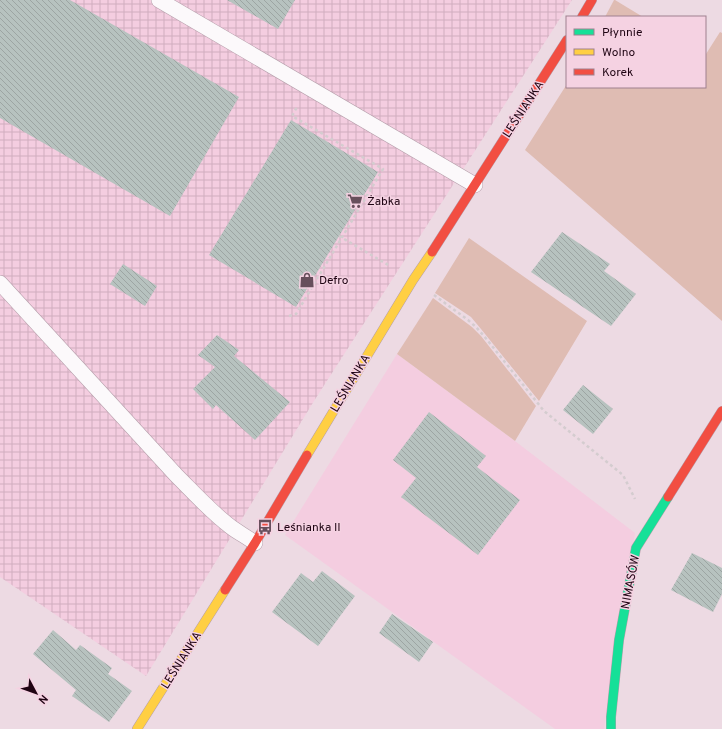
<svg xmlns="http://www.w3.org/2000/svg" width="722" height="729" font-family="Overpass,sans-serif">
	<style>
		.built { fill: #f4cde0 }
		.industrial { fill: url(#industrial-grid) }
		.grass { fill: #dfbcb3 }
		.building { fill: url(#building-back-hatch) }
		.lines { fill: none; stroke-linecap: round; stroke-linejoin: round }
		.lane-casing { stroke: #b59eaa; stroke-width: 16 }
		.fast-casing { stroke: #b59eaa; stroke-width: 10 }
		.slow-casing { stroke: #b59eaa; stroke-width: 10 }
		.jam-casing { stroke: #b59eaa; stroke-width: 10 }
		.path { stroke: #d4cccf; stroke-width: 2.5; stroke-dasharray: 3 3; stroke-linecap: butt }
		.lane { stroke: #fcf9fb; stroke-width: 15 }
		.fast { stroke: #16e098; stroke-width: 9 }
		.slow { stroke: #ffcf43; stroke-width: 9 }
		.jam { stroke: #f24e42; stroke-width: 9 }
		.labels { text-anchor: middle; stroke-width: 3; stroke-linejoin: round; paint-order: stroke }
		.street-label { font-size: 12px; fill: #1f0413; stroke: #f5d2e2 }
		.poi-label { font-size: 12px; fill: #1f0413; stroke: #f5d2e2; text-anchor: start }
	</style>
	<defs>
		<pattern id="industrial-grid" width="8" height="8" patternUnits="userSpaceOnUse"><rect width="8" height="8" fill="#f4cde0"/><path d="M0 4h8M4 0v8" fill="none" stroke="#d1aebf"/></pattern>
		<pattern id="building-back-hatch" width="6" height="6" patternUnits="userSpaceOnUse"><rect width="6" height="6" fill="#b7c2bf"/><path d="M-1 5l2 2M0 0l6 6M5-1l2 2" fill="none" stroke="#9da5a3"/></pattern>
	</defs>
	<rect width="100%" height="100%" fill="#eddae3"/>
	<!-- built -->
	<path class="built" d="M397 354 515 441 635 533 604 729H555L285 535Z"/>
	<!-- industrial -->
	<path class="industrial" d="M0 0H572L314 401 146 676 0 577Z"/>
	<!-- grass -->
	<g class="grass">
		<path d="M614 0H615L643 17H605Z"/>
		<path d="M720 32 722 33V321L525 150 567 84V87H705V54H706Z"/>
		<path d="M469 238 587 321 539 401 481 329 471 317 435 293Z"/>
		<path d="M433 298 472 327 481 336 536 406 515 441 397 354Z"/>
	</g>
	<!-- building -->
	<g class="building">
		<path d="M0 0H70L239 97 170 216 0 118Z"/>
		<path d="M227 0H295L278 29Z"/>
		<path d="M291 120 378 172 296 307 209 255Z"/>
		<path d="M562 232 610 264 604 271 636 294 611 326 531 272Z"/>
		<path d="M123 264 157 286 145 306 110 284Z"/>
		<path d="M217 335 239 350 234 356 290 402 255 440 216 405 213 409 193 389 215 367 198 355Z"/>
		<path d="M583 385 613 409 593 434 563 410Z"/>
		<path d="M429 412 486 456 477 467 520 500 478 555 401 497 416 478 393 460Z"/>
		<path d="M692 553 722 568V594L713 612 671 590Z"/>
		<path d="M322 571 355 596 318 646 272 612 301 573 313 582Z"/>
		<path d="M392 614 433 642 419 662 379 633Z"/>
		<path d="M53 630 76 650 80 645 112 668 108 674 132 691 109 722 72 696 76 690 33 654Z"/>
	</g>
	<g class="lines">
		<!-- lane casing -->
		<g class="lane-casing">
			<g id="lane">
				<path d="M159 0 475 185"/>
				<path d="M0 283 176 475C194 493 211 512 231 527 239 533 247 537 255 543"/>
			</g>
		</g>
		<!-- fast casing -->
		<g class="fast-casing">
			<path id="fast" d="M611 729V717L619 640 636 548 668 497"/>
		</g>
		<!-- slow casing -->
		<g class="slow-casing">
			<g id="slow">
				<path d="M307 455 413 280 432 252"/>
				<path d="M137 729 225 590"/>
			</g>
		</g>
		<!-- jam casing -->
		<g class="jam-casing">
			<g id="jam">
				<path d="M582 17 592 0"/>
				<path d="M432 252 567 40"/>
				<path d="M668 497 722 411"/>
				<path d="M225 590 255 543 307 455"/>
			</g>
		</g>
		<!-- path -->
		<g class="path">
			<path d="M339 236 390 266"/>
			<path d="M434 295 468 320 476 327 484 336 544 411 623 475 635 499"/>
			<path d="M289 316 296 314 383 169 292 116 297 107"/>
		</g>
		<!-- lane -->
		<use href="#lane" class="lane"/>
		<!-- fast -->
		<use href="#fast" class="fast"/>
		<!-- slow -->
		<use href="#slow" class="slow"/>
		<!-- jam -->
		<use href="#jam" class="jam"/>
	</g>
	<!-- icons -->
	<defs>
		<g id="supermarket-bare" transform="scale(1.2)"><path d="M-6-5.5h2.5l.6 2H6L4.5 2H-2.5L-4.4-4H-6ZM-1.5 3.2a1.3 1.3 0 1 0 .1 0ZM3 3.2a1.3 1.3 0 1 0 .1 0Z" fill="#674f5c" stroke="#f5d2e2" stroke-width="2.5" paint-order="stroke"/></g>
		<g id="shop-bare" transform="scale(1.2)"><path d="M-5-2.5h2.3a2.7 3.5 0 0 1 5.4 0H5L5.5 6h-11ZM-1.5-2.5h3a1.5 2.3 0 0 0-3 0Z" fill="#674f5c" stroke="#f5d2e2" stroke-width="2.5" paint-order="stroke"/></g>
		<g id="bus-bare" transform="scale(1.2)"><path d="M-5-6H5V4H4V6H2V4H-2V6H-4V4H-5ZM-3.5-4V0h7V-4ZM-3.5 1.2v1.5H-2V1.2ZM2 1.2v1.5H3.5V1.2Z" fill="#674f5c" stroke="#f5d2e2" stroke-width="2.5" paint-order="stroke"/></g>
	</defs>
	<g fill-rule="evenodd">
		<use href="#supermarket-bare" x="355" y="201"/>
		<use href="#shop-bare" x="307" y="280"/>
		<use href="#bus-bare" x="265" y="527"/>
	</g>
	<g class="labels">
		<!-- street labels -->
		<g class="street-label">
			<text transform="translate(523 109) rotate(-57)" y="4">LEŚNIANKA</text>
			<text transform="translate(350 383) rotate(-59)" y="4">LEŚNIANKA</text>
			<text transform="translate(630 582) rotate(-79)" y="4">NIMASÓW</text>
			<text transform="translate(181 660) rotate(-58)" y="4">LEŚNIANKA</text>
		</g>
		<!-- poi labels -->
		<g class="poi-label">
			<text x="367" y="205">Żabka</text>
			<text x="319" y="284">Defro</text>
			<text x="277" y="531">Leśnianka II</text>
		</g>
	</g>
	<!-- legend -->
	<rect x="566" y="16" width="140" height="72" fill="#f5d2e2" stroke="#9f808f"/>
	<rect x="574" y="29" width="20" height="6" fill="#16e098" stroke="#9f808f"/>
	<text x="602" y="36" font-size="12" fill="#1f0413">Płynnie</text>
	<rect x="574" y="49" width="20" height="6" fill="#ffcf43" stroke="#9f808f"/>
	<text x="602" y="56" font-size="12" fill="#1f0413">Wolno</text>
	<rect x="574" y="69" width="20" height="6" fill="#f24e42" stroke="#9f808f"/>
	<text x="602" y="76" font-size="12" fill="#1f0413">Korek</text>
	<!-- north arrow -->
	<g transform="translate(36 693) rotate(131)" stroke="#f5d2e2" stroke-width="3" paint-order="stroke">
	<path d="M0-3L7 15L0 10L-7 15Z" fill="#1f0413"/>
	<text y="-6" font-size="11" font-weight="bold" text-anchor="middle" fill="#1f0413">N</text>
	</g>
</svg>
